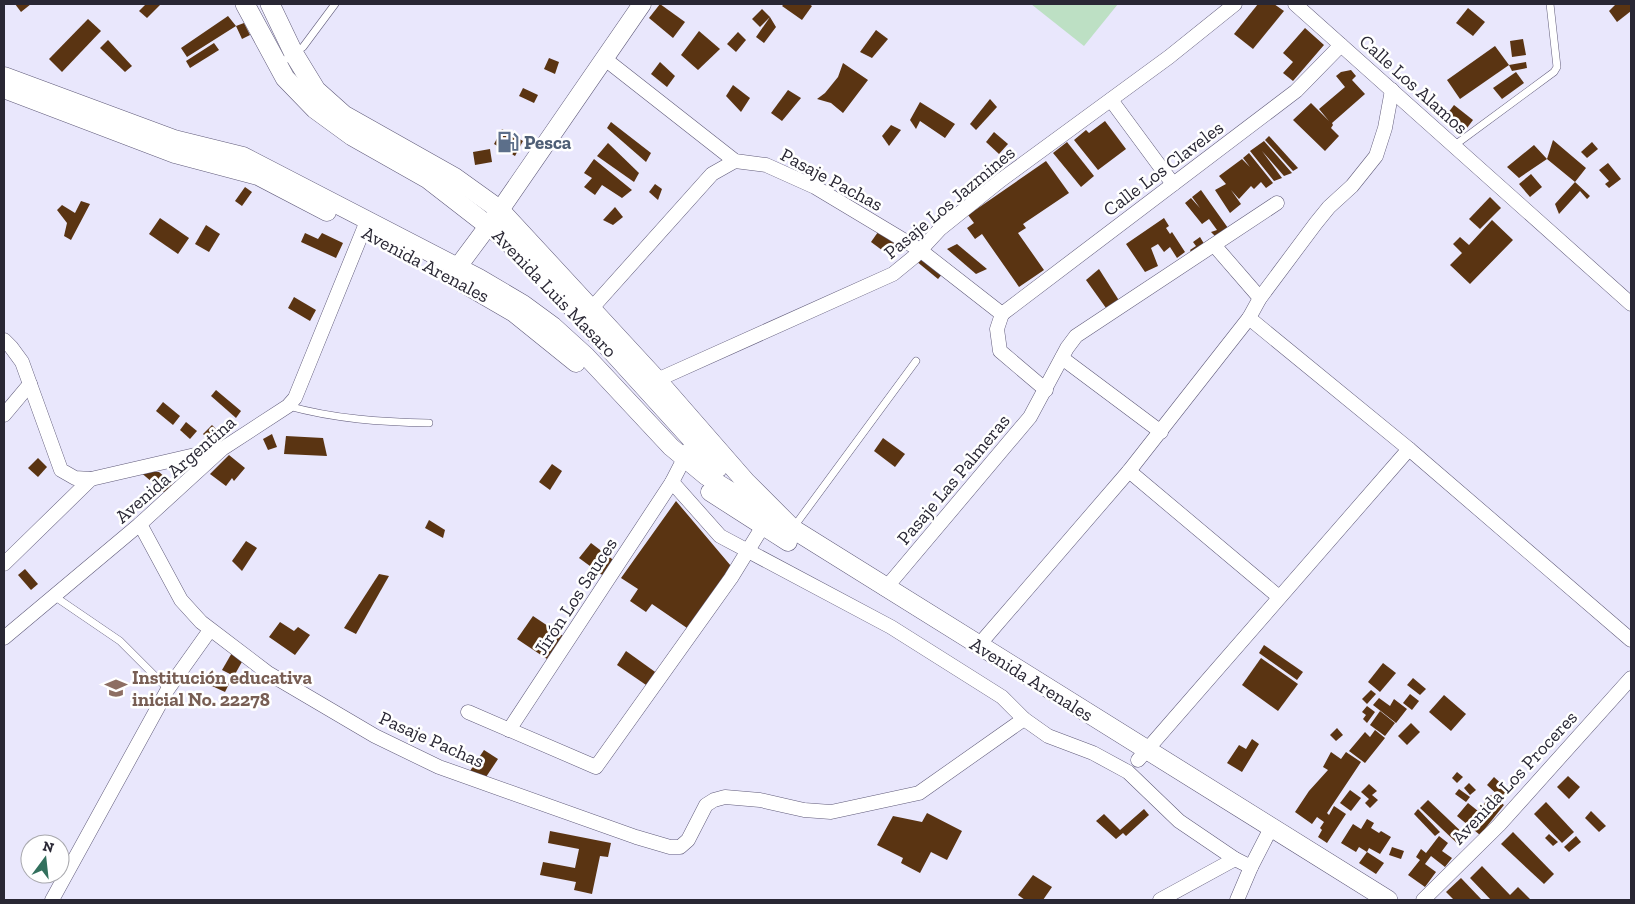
<svg xmlns="http://www.w3.org/2000/svg" width="1635" height="904" font-family="'Zilla Slab',serif">
	<style>
		.green { fill: #bde0c4 }
		.building { fill: #5a3412 }
		.lines { fill: none; stroke-linecap: round; stroke-linejoin: round }
		.service-casing { stroke: #605b7a; stroke-width: 8 }
		.minor-casing { stroke: #605b7a; stroke-width: 15 }
		.tertiary-casing { stroke: #605b7a; stroke-width: 19 }
		.secondary-casing { stroke: #605b7a; stroke-width: 20 }
		.service { stroke: #fff; stroke-width: 7 }
		.minor { stroke: #fff; stroke-width: 14 }
		.tertiary { stroke: #fff; stroke-width: 18 }
		.secondary { stroke: #fff; stroke-width: 19 }
		.labels { text-anchor: middle; stroke-width: 5; stroke-linejoin: round; paint-order: stroke }
		.street-label { font-size: 19px; fill: #292734; stroke: #fff }
		.service-label { font-size: 19px; font-weight: bold; fill: #4e5e75; stroke: #fff; text-anchor: start }
		.education-label { font-size: 19px; font-weight: bold; fill: #785e54; stroke: #fff; text-anchor: start }
	</style>
	<rect width="100%" height="100%" fill="#e9e7fc"/>
	<!-- green -->
	<path class="green" d="M1031 4H1118L1084 46Z"/>
	<!-- building -->
	<g class="building">
		<path d="M15 4H31L21 12Z"/>
		<path d="M146 4H161L147 18 139 11Z"/>
		<path d="M660 4 685 22 673 38 649 18Z"/>
		<path d="M784 4H809L812 6 802 20 782 6Z"/>
		<path d="M1258 4H1274L1284 11 1253 49 1234 34Z"/>
		<path d="M1616 4H1631V11L1617 22 1609 11Z"/>
		<path d="M1468 8 1485 22 1473 36 1456 23Z"/>
		<path d="M762 9 770 17 776 27 764 43 756 37 770 17 760 27 752 19Z"/>
		<path d="M228 16 236 26 244 23 250 35 242 39 236 26 187 57 181 48Z"/>
		<path d="M88 19 101 31 62 72 49 59Z"/>
		<path d="M1305 28 1324 45 1293 81 1283 73 1293 62 1283 53Z"/>
		<path d="M876 30 888 39 872 58 860 52Z"/>
		<path d="M699 31 720 49 698 70 681 55Z"/>
		<path d="M738 32 746 40 736 52 727 44Z"/>
		<path d="M1523 39 1526 55 1512 57 1510 41Z"/>
		<path d="M108 40 132 66 125 72 100 48Z"/>
		<path d="M214 43 219 50 190 68 186 61Z"/>
		<path d="M1495 46 1509 65 1460 99 1447 80Z"/>
		<path d="M549 58 559 62 555 74 544 69Z"/>
		<path d="M660 62 675 76 667 87 651 74Z"/>
		<path d="M1526 62 1527 68 1512 71 1509 65Z"/>
		<path d="M843 63 868 80 843 113 831 103 817 99 825 93 838 77Z"/>
		<path d="M1351 70 1356 76 1352 80 1365 94 1332 123 1333 125 1331 128 1339 136 1325 151 1293 120 1311 103 1329 121 1319 109 1345 87 1336 76 1341 72Z"/>
		<path d="M1516 72 1524 83 1502 99 1493 88Z"/>
		<path d="M733 85 750 98 741 112 726 96Z"/>
		<path d="M523 88 538 95 534 103 519 96Z"/>
		<path d="M788 90 801 98 782 121 771 113Z"/>
		<path d="M990 99 997 107 976 130 970 124Z"/>
		<path d="M920 102 955 124 945 138 920 121 916 129 910 120Z"/>
		<path d="M1454 105 1473 120 1467 128 1448 113Z"/>
		<path d="M1105 121 1126 149 1098 170 1074 140 1086 130 1089 133Z"/>
		<path d="M611 122 651 153 646 162 607 128Z"/>
		<path d="M891 125 901 130 889 146 882 136Z"/>
		<path d="M502 129 523 141 515 156 494 144Z"/>
		<path d="M994 132 1008 144 999 154 986 142Z"/>
		<path d="M1269 136 1298 168 1293 171 1265 140Z"/>
		<path d="M1553 140 1586 168 1575 182 1547 159 1519 178 1507 167 1534 145 1547 159Z"/>
		<path d="M1264 141 1292 173 1284 176 1262 151 1282 178 1274 181 1250 151Z"/>
		<path d="M1067 142 1094 176 1081 187 1053 153Z"/>
		<path d="M1592 142 1598 149 1587 158 1581 152Z"/>
		<path d="M608 143 639 173 634 182 597 156Z"/>
		<path d="M490 149 492 162 475 165 473 152Z"/>
		<path d="M1249 153 1273 183 1266 188 1261 182 1254 189 1251 186 1239 199 1231 190 1241 204 1230 213 1215 190 1226 184 1219 176 1242 159 1250 167 1243 158Z"/>
		<path d="M594 159 632 190 622 198 602 185 595 195 584 187 592 178 584 173Z"/>
		<path d="M1046 161 1069 193 1023 224 1026 228 1018 233 1044 270 1019 287 982 234 975 239 967 228 974 223 968 215Z"/>
		<path d="M1608 163 1621 179 1609 188 1605 184 1609 181 1599 170Z"/>
		<path d="M1531 174 1542 187 1530 197 1519 184Z"/>
		<path d="M1575 182 1590 196 1587 199 1580 191 1559 214 1555 204Z"/>
		<path d="M655 184 662 189 658 200 649 192Z"/>
		<path d="M245 187 252 192 242 206 235 201Z"/>
		<path d="M1201 190 1228 228 1216 237 1211 232 1217 230 1209 219 1202 224 1185 203 1191 198 1200 208 1192 197Z"/>
		<path d="M1490 197 1501 208 1480 229 1469 219Z"/>
		<path d="M81 201 90 204 71 240 64 236 67 223 57 210 62 205 75 213Z"/>
		<path d="M615 207 623 217 613 225 603 220Z"/>
		<path d="M160 218 189 238 178 254 149 234Z"/>
		<path d="M1164 218 1169 226 1166 228 1170 234 1172 232 1185 252 1177 258 1170 247 1164 252 1158 244 1151 248 1158 266 1145 272 1126 244Z"/>
		<path d="M1492 220 1513 240 1470 284 1450 265 1462 253 1453 244 1460 237 1469 245Z"/>
		<path d="M206 225 220 234 209 252 195 244Z"/>
		<path d="M878 232 898 246 890 256 871 242Z"/>
		<path d="M305 233 318 239 322 233 343 243 336 258 301 242Z"/>
		<path d="M1200 237 1206 247 1193 255 1190 250 1196 246 1193 242Z"/>
		<path d="M957 244 987 269 976 274 947 249Z"/>
		<path d="M922 254 944 272 938 279 916 261Z"/>
		<path d="M1099 269 1120 302 1106 308 1086 280Z"/>
		<path d="M294 297 316 310 310 321 288 308Z"/>
		<path d="M216 390 241 411 236 418 211 396Z"/>
		<path d="M163 402 180 416 173 425 156 411Z"/>
		<path d="M186 422 197 431 190 439 180 430Z"/>
		<path d="M212 425 217 430 208 439 203 434Z"/>
		<path d="M272 434 277 447 268 450 263 439Z"/>
		<path d="M286 436 323 438 327 456 284 454Z"/>
		<path d="M883 438 905 454 895 467 874 451Z"/>
		<path d="M229 455 245 468 234 481 232 478 226 486 210 474Z"/>
		<path d="M38 458 47 467 38 477 28 468Z"/>
		<path d="M552 464 562 471 550 490 539 482Z"/>
		<path d="M139 471 159 472 173 484 165 493Z"/>
		<path d="M676 501 731 566 687 628 652 604 646 612 630 601 638 589 621 578Z"/>
		<path d="M429 520 445 530 443 538 425 528Z"/>
		<path d="M246 541 257 548 242 571 232 561Z"/>
		<path d="M591 543 616 562 605 577 579 558Z"/>
		<path d="M25 569 38 584 31 590 18 575Z"/>
		<path d="M379 574 389 576 356 634 344 628Z"/>
		<path d="M533 616 563 636 547 659 517 639Z"/>
		<path d="M280 622 294 631 298 627 310 635 295 655 269 637Z"/>
		<path d="M1264 645 1303 672 1297 680 1259 653Z"/>
		<path d="M233 651 243 660 234 676 222 670Z"/>
		<path d="M626 651 658 674 649 687 617 665Z"/>
		<path d="M1261 658 1298 684 1278 711 1242 685Z"/>
		<path d="M1383 663 1396 673 1380 692 1368 682Z"/>
		<path d="M217 676 230 682 225 692 212 686Z"/>
		<path d="M1413 678 1426 689 1420 695 1407 685Z"/>
		<path d="M1371 690 1376 694 1367 704 1362 699Z"/>
		<path d="M1410 694 1419 701 1412 710 1403 703Z"/>
		<path d="M1444 695 1466 714 1451 731 1429 712Z"/>
		<path d="M1379 698 1390 706 1394 699 1407 709 1396 723 1373 705Z"/>
		<path d="M1367 706 1375 712 1367 723 1363 719 1366 715 1362 712Z"/>
		<path d="M1380 711 1395 723 1385 736 1370 725Z"/>
		<path d="M1411 723 1420 732 1407 745 1398 736Z"/>
		<path d="M1337 728 1343 735 1336 741 1330 735Z"/>
		<path d="M1375 730 1385 738 1365 763 1349 751 1365 732 1370 737Z"/>
		<path d="M1252 739 1259 744 1242 772 1227 763 1239 745 1246 749Z"/>
		<path d="M484 750 498 759 484 780 470 771Z"/>
		<path d="M1331 752 1341 759 1346 752 1361 762 1327 813 1329 815 1334 806 1346 814 1327 843 1318 837 1322 830 1320 828 1324 822 1317 817 1312 824 1295 812 1309 791 1328 770 1323 767Z"/>
		<path d="M1457 772 1463 777 1457 783 1452 778Z"/>
		<path d="M1568 776 1580 787 1569 799 1557 787Z"/>
		<path d="M1494 777 1508 790 1501 798 1487 785Z"/>
		<path d="M1469 783 1476 790 1470 795 1464 788Z"/>
		<path d="M1369 784 1377 791 1372 795 1378 800 1370 808 1365 803 1369 799 1361 792Z"/>
		<path d="M1459 789 1470 797 1466 802 1455 794Z"/>
		<path d="M1350 790 1361 798 1351 811 1340 803Z"/>
		<path d="M1491 795 1504 805 1480 835 1457 816 1468 803 1478 811Z"/>
		<path d="M1428 800 1467 837 1459 845 1420 808Z"/>
		<path d="M1546 802 1574 832 1562 843 1534 814Z"/>
		<path d="M1144 809 1149 815 1126 836 1123 833 1116 839 1096 821 1104 814 1120 830Z"/>
		<path d="M1418 809 1440 832 1435 836 1414 814Z"/>
		<path d="M1591 811 1606 826 1599 832 1585 818Z"/>
		<path d="M927 813 962 831 947 860 931 852 920 873 901 863 903 858 877 845 893 816 922 822Z"/>
		<path d="M1367 819 1374 823 1371 828 1379 833 1381 831 1391 837 1380 854 1369 848 1367 852 1359 847 1356 852 1341 843 1353 824 1361 829Z"/>
		<path d="M550 831 611 843 608 857 600 856 592 894 574 890 576 882 540 875 543 862 575 868 579 849 548 843Z"/>
		<path d="M1513 832 1554 874 1544 884 1501 844Z"/>
		<path d="M1549 834 1558 842 1553 846 1545 838Z"/>
		<path d="M1439 836 1448 843 1442 851 1452 858 1445 867 1431 856 1425 864 1436 872 1425 887 1408 875 1420 860 1416 857 1421 849 1426 853Z"/>
		<path d="M1576 836 1581 842 1569 852 1564 847Z"/>
		<path d="M1392 847 1404 851 1401 859 1389 855Z"/>
		<path d="M1367 852 1384 863 1376 874 1359 863Z"/>
		<path d="M1482 866 1510 895 1518 887 1531 900H1491L1470 878Z"/>
		<path d="M1033 875 1052 887 1043 900H1025L1018 895Z"/>
		<path d="M1461 878 1482 900H1454L1446 892Z"/>
	</g>
	<g class="lines">
		<!-- service casing -->
		<g class="service-casing">
			<g id="service">
				<path d="M278 65 303 47 335 4"/>
				<path d="M1455 145 1554 72 1557 67 1550 4"/>
				<path d="M288 406C335 419 381 422 429 423"/>
				<path d="M793 528 916 361"/>
				<path d="M54 596 120 641 168 689"/>
			</g>
		</g>
		<!-- minor casing -->
		<g class="minor-casing">
			<g id="minor">
				<path d="M1295 4 1631 304"/>
				<path d="M605 59 735 161 766 165 815 187 920 250 1002 314"/>
				<path d="M1111 100 1173 184"/>
				<path d="M1214 245 1260 298"/>
				<path d="M592 308 712 174 735 161"/>
				<path d="M1002 314 1296 91 1341 45"/>
				<path d="M1002 314 997 329 1000 351 1046 390"/>
				<path d="M1249 318 1409 449 1631 640"/>
				<path d="M4 340 11 347 22 362 61 470 75 478 91 479 221 449"/>
				<path d="M1062 358 1161 432"/>
				<path d="M657 380 893 274 915 256 940 229 1001 180 1169 57 1235 4"/>
				<path d="M4 415 30 384"/>
				<path d="M1129 471 1279 597"/>
				<path d="M672 482 720 536 891 627 1002 697 1024 719 1048 736 1093 753 1128 772 1179 821 1235 859"/>
				<path d="M140 524 181 600 201 622 268 673 375 736 439 767 636 837 670 847H680L688 840 706 805 714 800 725 797 760 800 804 810 831 812 919 793 1024 719"/>
				<path d="M4 564 91 479"/>
				<path d="M885 589 1030 417 1067 348 1076 336 1277 203"/>
				<path d="M4 638 140 524 222 449 288 406 295 398 367 221"/>
				<path d="M978 646 1129 471 1249 318 1260 298 1316 223 1329 207 1352 186 1376 156 1385 128 1392 90"/>
				<path d="M468 712 596 767 731 578 768 518"/>
				<path d="M509 730 672 482 689 449"/>
				<path d="M1138 760 1409 449"/>
				<path d="M52 900 168 689 210 630"/>
				<path d="M1160 900 1235 859 1251 867"/>
				<path d="M1237 900 1251 867 1271 828"/>
				<path d="M1423 900 1499 825 1631 678"/>
			</g>
		</g>
		<!-- tertiary casing -->
		<g class="tertiary-casing">
			<g id="tertiary">
				<path d="M4 76 174 139 243 156 479 278 523 304 553 326 586 356 671 447 706 476 781 522"/>
				<path d="M4 89 175 154 258 176 327 212"/>
				<path d="M451 276 500 210 642 4"/>
				<path d="M452 277 514 313 576 363"/>
				<path d="M710 492 788 542"/>
			</g>
		</g>
		<!-- secondary casing -->
		<g class="secondary-casing">
			<g id="secondary">
				<path d="M245 4 285 78 315 109 352 136 428 179 504 238 539 271 718 468"/>
				<path d="M270 4 294 54 316 90 344 115 454 177 500 210 657 380 746 482 793 529 1388 900"/>
			</g>
		</g>
		<!-- service -->
		<use href="#service" class="service"/>
		<!-- minor -->
		<use href="#minor" class="minor"/>
		<!-- tertiary -->
		<use href="#tertiary" class="tertiary"/>
		<!-- secondary -->
		<use href="#secondary" class="secondary"/>
	</g>
	<!-- icons -->
	<defs>
		<g id="fuel-bare" transform="scale(1.725)"><path d="M-5.5-6h7V0h2V4h1.3V-2.5L3-4.5l.8-.8L6-3V5H2.5V1h-1V6h-7ZM-4.2-4.7v3.2H.2V-4.7Z" fill="#5c6f8a" stroke="#fff" stroke-width="2.5" paint-order="stroke"/></g>
		<g id="school-bare" transform="scale(1.725)"><path d="M0-5L7-2L0 1L-7-2ZM-4 1L0 2.5L4 1V4Q0 6-4 4Z" fill="#8d6e63" stroke="#fff" stroke-width="2.5" paint-order="stroke"/></g>
	</defs>
	<g fill-rule="evenodd">
		<use href="#fuel-bare" x="508" y="142"/>
		<use href="#school-bare" x="116" y="688"/>
	</g>
	<g class="labels">
		<!-- street labels -->
		<g class="street-label">
			<text transform="translate(1414 84) rotate(42)" y="7">Calle Los Alamos</text>
			<text transform="translate(1163 168) rotate(-37)" y="7">Calle Los Claveles</text>
			<text transform="translate(832 179) rotate(28)" y="7">Pasaje Pachas</text>
			<text transform="translate(949 202) rotate(-40)" y="7">Pasaje Los Jazmines</text>
			<text transform="translate(426 264) rotate(28)" y="7">Avenida Arenales</text>
			<text transform="translate(555 293) rotate(46)" y="7">Avenida Luis Masaro</text>
			<text transform="translate(175 469) rotate(-41)" y="7">Avenida Argentina</text>
			<text transform="translate(953 479) rotate(-50)" y="7">Pasaje Las Palmeras</text>
			<text transform="translate(575 596) rotate(-57)" y="7">Jirón Los Sauces</text>
			<text transform="translate(1032 679) rotate(32)" y="7">Avenida Arenales</text>
			<text transform="translate(432 739) rotate(24)" y="7">Pasaje Pachas</text>
			<text transform="translate(1514 777) rotate(-47)" y="7">Avenida Los Proceres</text>
		</g>
		<!-- service labels -->
		<g class="service-label">
			<text x="524" y="149">Pesca</text>
		</g>
		<!-- education labels -->
		<g class="education-label">
			<text x="132" y="684">Institución educativa<tspan x="132" dy="22">inicial No. 22278</tspan></text>
		</g>
	</g>
	<!-- border -->
	<rect width="1635" height="904" fill="none" stroke="#292734" stroke-width="10"/>
	<!-- north arrow -->
	<g transform="translate(45 859) rotate(15)"><circle r="24" fill="#ffffff" stroke="#a9a9ae"/>
	<path d="M0-4L9 19L0 12L-9 19Z" fill="#32705d"/>
	<text y="-8" font-size="14" font-weight="bold" text-anchor="middle" fill="#292734">N</text>
	</g>
</svg>
